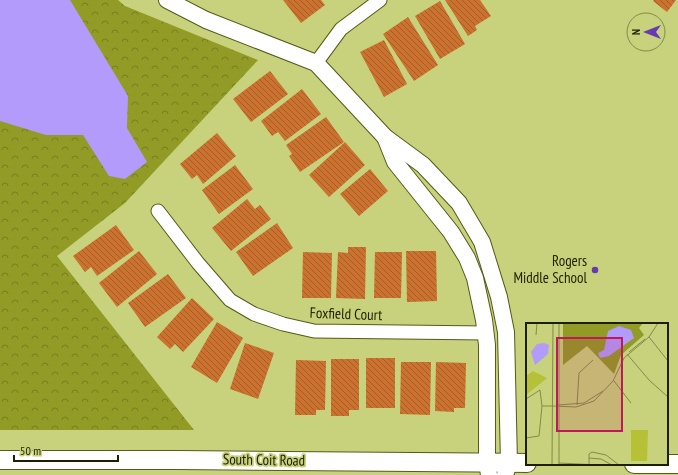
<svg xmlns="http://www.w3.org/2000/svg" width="678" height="475" font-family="'PT Sans Narrow',sans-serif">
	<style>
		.forest { fill: url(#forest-crowns) }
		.water { fill: #b29bfa }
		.building { fill: url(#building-back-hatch) }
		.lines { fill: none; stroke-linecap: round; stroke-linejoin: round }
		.minor-casing { stroke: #555b18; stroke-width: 15 }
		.tertiary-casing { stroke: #555b18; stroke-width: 18 }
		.secondary-casing { stroke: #555b18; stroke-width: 20 }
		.minor { stroke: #fff; stroke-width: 13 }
		.tertiary { stroke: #fff; stroke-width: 16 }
		.secondary { stroke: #fff; stroke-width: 18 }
		.poi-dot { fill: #643bb3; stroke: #c8d17b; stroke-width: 1.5 }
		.labels { text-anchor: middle; stroke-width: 3.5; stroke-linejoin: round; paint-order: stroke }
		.poi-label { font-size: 15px; fill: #1d2000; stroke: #c8d17b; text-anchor: end }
		.street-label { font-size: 15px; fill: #1d2000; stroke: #c8d17b }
		.inset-road { fill: none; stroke: #848a4a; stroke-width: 1 }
		.view { fill: #c2185b; fill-opacity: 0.15; stroke: #c2185b; stroke-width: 2 }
		.inset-edge { fill: none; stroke: #1d2000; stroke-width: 2 }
	</style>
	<defs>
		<pattern id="forest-crowns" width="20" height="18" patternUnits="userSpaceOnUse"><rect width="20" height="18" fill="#929b25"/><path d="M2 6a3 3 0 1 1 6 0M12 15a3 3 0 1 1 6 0" fill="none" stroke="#777e1e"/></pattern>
		<pattern id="building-back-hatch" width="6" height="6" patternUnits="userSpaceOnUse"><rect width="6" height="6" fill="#cb7230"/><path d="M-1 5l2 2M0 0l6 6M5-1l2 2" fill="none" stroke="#a45d26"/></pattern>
	</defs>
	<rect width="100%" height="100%" fill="#c8d17b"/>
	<!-- forest -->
	<path class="forest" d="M0 0H118L125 6 258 60 125 203 57 256 194 430H0Z"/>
	<!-- water -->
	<path class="water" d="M0 0H70L128 96 127 128 147 162 125 179 109 176 83 135H46L0 121Z"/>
	<!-- building -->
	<g class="building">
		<path d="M283 0H321L325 5 301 23Z"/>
		<path d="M445 0H480L491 16 475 26 477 30 468 36Z"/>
		<path d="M654 0H676L667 12 653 1Z"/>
		<path d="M440 1 465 44 440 59 415 16Z"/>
		<path d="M408 17 438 65 414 81 383 34Z"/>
		<path d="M384 40 407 84 384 97 360 52Z"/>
		<path d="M270 71 288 94 251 122 233 99Z"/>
		<path d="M302 89 321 114 285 141 278 132 272 136 261 121Z"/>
		<path d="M326 117 344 142 300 172 289 156 292 154 286 145Z"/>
		<path d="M217 133 236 156 203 184 197 175 192 179 180 164Z"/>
		<path d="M345 142 365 165 329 197 309 175Z"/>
		<path d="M235 165 253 189 219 214 202 190Z"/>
		<path d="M370 169 388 191 359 216 340 194Z"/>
		<path d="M247 199 255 209 260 205 271 219 231 251 212 228Z"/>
		<path d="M277 223 293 248 253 276 236 252Z"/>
		<path d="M116 225 134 250 97 276 91 267 85 272 73 256Z"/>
		<path d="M348 247H366L365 299 336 298 338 252 348 253Z"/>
		<path d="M139 251 157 274 117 307 99 283Z"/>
		<path d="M406 251H436L437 301 407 302Z"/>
		<path d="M303 252 332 253 331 298H302Z"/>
		<path d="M375 252H402L401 298H374Z"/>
		<path d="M168 274 186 298 145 327 128 303Z"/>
		<path d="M192 298 214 319 183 352 175 344 170 349 157 337Z"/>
		<path d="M217 322 243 338 217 383 191 367Z"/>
		<path d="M245 343 274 353 258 399 230 389Z"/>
		<rect x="366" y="358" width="29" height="50"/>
		<path d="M331 359H359V410H349V416H331Z"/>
		<path d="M296 360 326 361 325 410H316V415H295Z"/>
		<path d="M401 362H431L430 415 400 414Z"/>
		<path d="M436 362 466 363 465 408H454V412L435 411Z"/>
	</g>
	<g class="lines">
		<!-- minor casing -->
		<g class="minor-casing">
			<g id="minor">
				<path d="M316 63 341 29 380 0"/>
				<path d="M158 211 198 263 230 300 254 314 283 324 314 331 486 333"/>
			</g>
		</g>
		<!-- tertiary casing -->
		<g class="tertiary-casing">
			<g id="tertiary">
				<path d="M167 0 206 20 316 63 385 137 423 165 459 203 482 242 499 297 506 332 509 463 505 475"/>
				<path d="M385 137 395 162 451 232 467 258 475 278 484 320 487 345V462L489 475"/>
			</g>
		</g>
		<!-- secondary casing -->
		<g class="secondary-casing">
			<g id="secondary">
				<path d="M0 460H179L527 463"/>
				<path d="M634 464H678"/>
			</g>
		</g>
		<!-- minor -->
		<use href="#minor" class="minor"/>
		<!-- tertiary -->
		<use href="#tertiary" class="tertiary"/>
		<!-- secondary -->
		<use href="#secondary" class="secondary"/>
	</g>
	<!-- markers -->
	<circle class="poi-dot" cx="595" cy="270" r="4"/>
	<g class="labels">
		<!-- poi labels -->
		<g class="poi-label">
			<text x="587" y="266">Rogers<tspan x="587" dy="17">Middle School</tspan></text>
		</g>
		<!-- street labels -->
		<g class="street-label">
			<text transform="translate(346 314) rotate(2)" y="5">Foxfield Court</text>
			<text transform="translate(264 460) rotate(1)" y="5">South Coit Road</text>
		</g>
	</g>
	<!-- overview -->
	<g transform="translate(526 323)">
		<rect width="142" height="142" fill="#c8d17b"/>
		<path d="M7 48 21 55 0 72V53ZM105 107H122L121 138H105Z" fill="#b6c138"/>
		<path d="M37 0H117L113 5 118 12 95 32 88 51 61 23 37 42Z" fill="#929b25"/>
		<path d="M93 3 105 7 108 15 83 33 74 35 72 30 78 27 82 8ZM18 20 23 22 22 31 9 42 5 29 11 21Z" fill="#b29bfa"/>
		<path class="inset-road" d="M10 12 11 0M123 14 142 38M103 29 119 16M101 31 123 57 142 74M88 58 105 80M0 76 14 67 16 83H27M32 82 58 80 77 68M51 82 53 50 67 37M27 83 50 84 68 78 87 58 98 35 123 14 132 0M0 115 13 113 16 83M63 135 75 136 86 142M33 140 72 142M63 141V131L66 129 80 132 93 142M26 142 27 0M33 142V0"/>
		<path class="view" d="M31 15H96V108H31Z"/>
		<rect width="142" height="142" class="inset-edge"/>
	</g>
	<!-- north arrow -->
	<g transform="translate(646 32) rotate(270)"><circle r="19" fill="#c8d17b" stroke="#848a4a"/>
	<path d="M0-3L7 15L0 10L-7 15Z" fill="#643bb3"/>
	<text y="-6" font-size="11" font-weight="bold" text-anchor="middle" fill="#1d2000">N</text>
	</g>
	<!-- scale -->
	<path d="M14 455v6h104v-6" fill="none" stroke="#1d2000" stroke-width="2"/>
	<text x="20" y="455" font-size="12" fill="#1d2000" stroke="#c8d17b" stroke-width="3" paint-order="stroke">50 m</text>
</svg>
